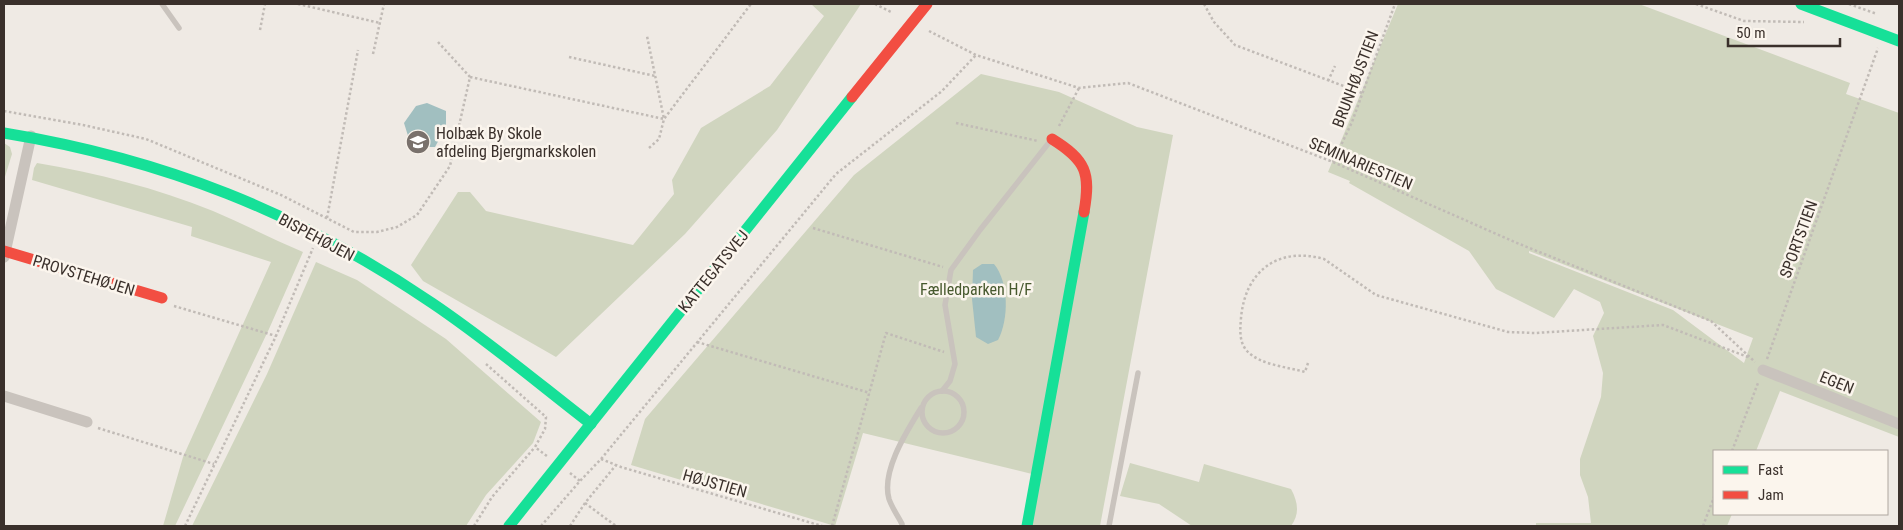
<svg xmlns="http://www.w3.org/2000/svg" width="1903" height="530" font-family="'Roboto Condensed',sans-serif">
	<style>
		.green { fill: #d0d5bf; fill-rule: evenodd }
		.water { fill: #a1bfc0 }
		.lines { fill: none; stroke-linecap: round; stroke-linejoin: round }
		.path { stroke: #c1bbb6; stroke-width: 2.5; stroke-dasharray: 2.5 2.5; stroke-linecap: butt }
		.lane { stroke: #c9c3bd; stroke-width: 5.5 }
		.street { stroke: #c9c3bd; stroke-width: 11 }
		.fast { stroke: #16e098; stroke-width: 11 }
		.jam { stroke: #f24e42; stroke-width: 11 }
		.labels { text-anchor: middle; stroke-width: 5; stroke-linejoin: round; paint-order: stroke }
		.street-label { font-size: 16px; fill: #3a302b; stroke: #fbf5ed }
		.poi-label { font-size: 16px; fill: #3a302b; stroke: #fbf5ed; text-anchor: start }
		.park-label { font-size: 16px; fill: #47592e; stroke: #fbf5ed }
	</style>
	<rect width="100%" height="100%" fill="#efeae4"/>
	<!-- green -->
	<g class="green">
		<path d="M811 4H861L777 130 685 234 556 357 423 281 411 265 458 192H470L486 211 633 245 674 194 672 180 701 128 770 86 824 16Z"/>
		<path d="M1398 4H1639L1850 83 1846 94 1899 113V437L1780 391 1756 451H1714V514H1732L1727 526H1536V523H1591L1588 497 1580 475V459L1601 397 1603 373 1593 336 1604 313 1600 302 1574 289 1554 318 1496 289 1469 251 1349 183 1350 181 1328 172ZM1529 251 1753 338 1744 363 1673 310 1529 253Z"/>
		<path d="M981 74 1059 92 1137 127 1173 135 1100 526H1024L1032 474 863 433 835 526 631 465 645 419 854 175Z"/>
		<path d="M4 143 10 147 12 154 4 180Z"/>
		<path d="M37 163C97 173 156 188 213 211 243 224 273 239 303 252L269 329 175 526H163L183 457 271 262 191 236 192 227 32 180 34 168Z"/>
		<path d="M316 262 357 280 446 339 541 422 533 443 486 495 466 526H192L267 374Z"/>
		<path d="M1130 463 1199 482 1204 464 1291 489C1298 502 1300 514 1291 526H1192L1159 504 1120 496Z"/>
	</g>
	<!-- water -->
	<g class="water">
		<path d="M427 103 446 111V127L435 147H418L409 139 404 123 416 106Z"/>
		<path d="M982 264H994C1009 282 1009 319 998 340L988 344 976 337 972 299 973 270Z"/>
	</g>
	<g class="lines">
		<!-- path -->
		<g class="path">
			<path d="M298 4 380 23"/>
			<path d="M875 4 891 12"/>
			<path d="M1204 4 1214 22 1235 45 1362 93"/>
			<path d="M1696 4 1744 21 1804 22"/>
			<path d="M1849 4 1877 14"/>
			<path d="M260 30 265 4"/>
			<path d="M929 31 976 55 1079 88 1128 83 1333 162 1517 243 1711 321 1755 362"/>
			<path d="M438 42 470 77"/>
			<path d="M373 54 384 4"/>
			<path d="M569 57 655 76"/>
			<path d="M1328 81 1335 66"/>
			<path d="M4 111 83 125 146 139 281 195 354 232H377L397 227 417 215 450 166 470 77 664 119 647 36"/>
			<path d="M956 123 1038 141"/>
			<path d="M1059 126 1079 88"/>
			<path d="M649 148 659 139 664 119 751 4"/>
			<path d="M1333 162 1352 122 1395 4"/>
			<path d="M327 218 358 50"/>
			<path d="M813 228 943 267"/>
			<path d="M174 306 276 336"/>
			<path d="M697 342 870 393"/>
			<path d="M1767 359 1878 48"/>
			<path d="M1308 363 1305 372C1288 367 1260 365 1247 351 1239 342 1240 330 1241 318 1245 272 1277 246 1324 259L1376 295 1508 332 1535 333 1663 325 1748 357"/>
			<path d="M486 364 546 417 545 429 535 447 547 456"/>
			<path d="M98 428 214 464"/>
			<path d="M1732 451 1758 383"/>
			<path d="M601 459 621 467 822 526"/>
			<path d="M570 473 580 481"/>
			<path d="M585 503 616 526"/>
			<path d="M185 526 276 336 313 248"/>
			<path d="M474 526 492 497 535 447"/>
			<path d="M541 526 580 481 601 459 836 174 942 91 976 55"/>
			<path d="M570 526 585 503 616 465"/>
			<path d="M832 526 886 333 944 352"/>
			<path d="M1703 526 1714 497"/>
		</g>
		<!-- lane -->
		<g class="lane">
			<path d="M162 4 179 28"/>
			<path d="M942 391 950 381 955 364 945 305 951 270 980 230 1051 140"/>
			<circle cx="943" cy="412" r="21"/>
			<path d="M902 524C898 516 892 508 889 499 881 471 907 431 921 408"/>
			<path d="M1109 526 1138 373"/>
		</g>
		<!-- street -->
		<g class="street">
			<path d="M4 257 31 136"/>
			<path d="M1763 370 1899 424"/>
			<path d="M4 396 87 422"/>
		</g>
		<!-- fast -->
		<g class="fast">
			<path d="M1801 4 1899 41"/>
			<path d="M4 133C163 159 298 212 432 303 487 340 538 383 591 424"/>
			<path d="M509 526 852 97"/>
			<path d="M1027 526 1084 212"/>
		</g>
		<!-- jam -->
		<g class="jam">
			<path d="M852 97 927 4"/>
			<path d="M1052 139C1086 160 1091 173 1084 212"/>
			<path d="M4 251 162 298"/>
		</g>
	</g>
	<!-- icons -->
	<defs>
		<g id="school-disc" transform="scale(1.25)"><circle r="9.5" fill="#79716c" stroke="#fbf5ed"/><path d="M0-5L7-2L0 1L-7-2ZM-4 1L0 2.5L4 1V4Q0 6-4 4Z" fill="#fff"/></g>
	</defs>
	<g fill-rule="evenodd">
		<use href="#school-disc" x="418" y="142"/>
	</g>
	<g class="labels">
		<!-- street labels -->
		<g class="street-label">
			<text transform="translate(1355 79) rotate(-69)" y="6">BRUNHØJSTIEN</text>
			<text transform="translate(1361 163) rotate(23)" y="6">SEMINARIESTIEN</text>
			<text transform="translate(317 237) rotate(28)" y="6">BISPEHØJEN</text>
			<text transform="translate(1798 239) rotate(-70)" y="6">SPORTSTIEN</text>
			<text transform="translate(713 271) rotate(-51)" y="6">KATTEGATSVEJ</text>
			<text transform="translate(84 275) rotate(17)" y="6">PROVSTEHØJEN</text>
			<text transform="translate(1837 382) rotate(22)" y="6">EGEN</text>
			<text transform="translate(715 483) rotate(16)" y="6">HØJSTIEN</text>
		</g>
		<!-- poi labels -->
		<g class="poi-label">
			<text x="436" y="139">Holbæk By Skole<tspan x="436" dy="18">afdeling Bjergmarkskolen</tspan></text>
		</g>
		<!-- park labels -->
		<g class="park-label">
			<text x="976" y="295">Fælledparken H/F</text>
		</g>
	</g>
	<!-- border -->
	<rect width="1903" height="530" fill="none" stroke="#3a302b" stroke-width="10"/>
	<!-- legend -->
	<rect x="1713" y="450" width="175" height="65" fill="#fbf5ed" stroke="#aea69f"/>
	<rect x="1723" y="466" width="25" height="8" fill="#16e098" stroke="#aea69f"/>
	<text x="1758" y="475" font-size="15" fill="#3a302b">Fast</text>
	<rect x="1723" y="491" width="25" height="8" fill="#f24e42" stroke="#aea69f"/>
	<text x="1758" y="500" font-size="15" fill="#3a302b">Jam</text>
	<!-- scale -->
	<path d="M1728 38v8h112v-8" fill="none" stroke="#3a302b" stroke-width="2.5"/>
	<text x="1736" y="38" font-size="15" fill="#3a302b" stroke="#fbf5ed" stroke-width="4" paint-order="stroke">50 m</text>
</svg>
